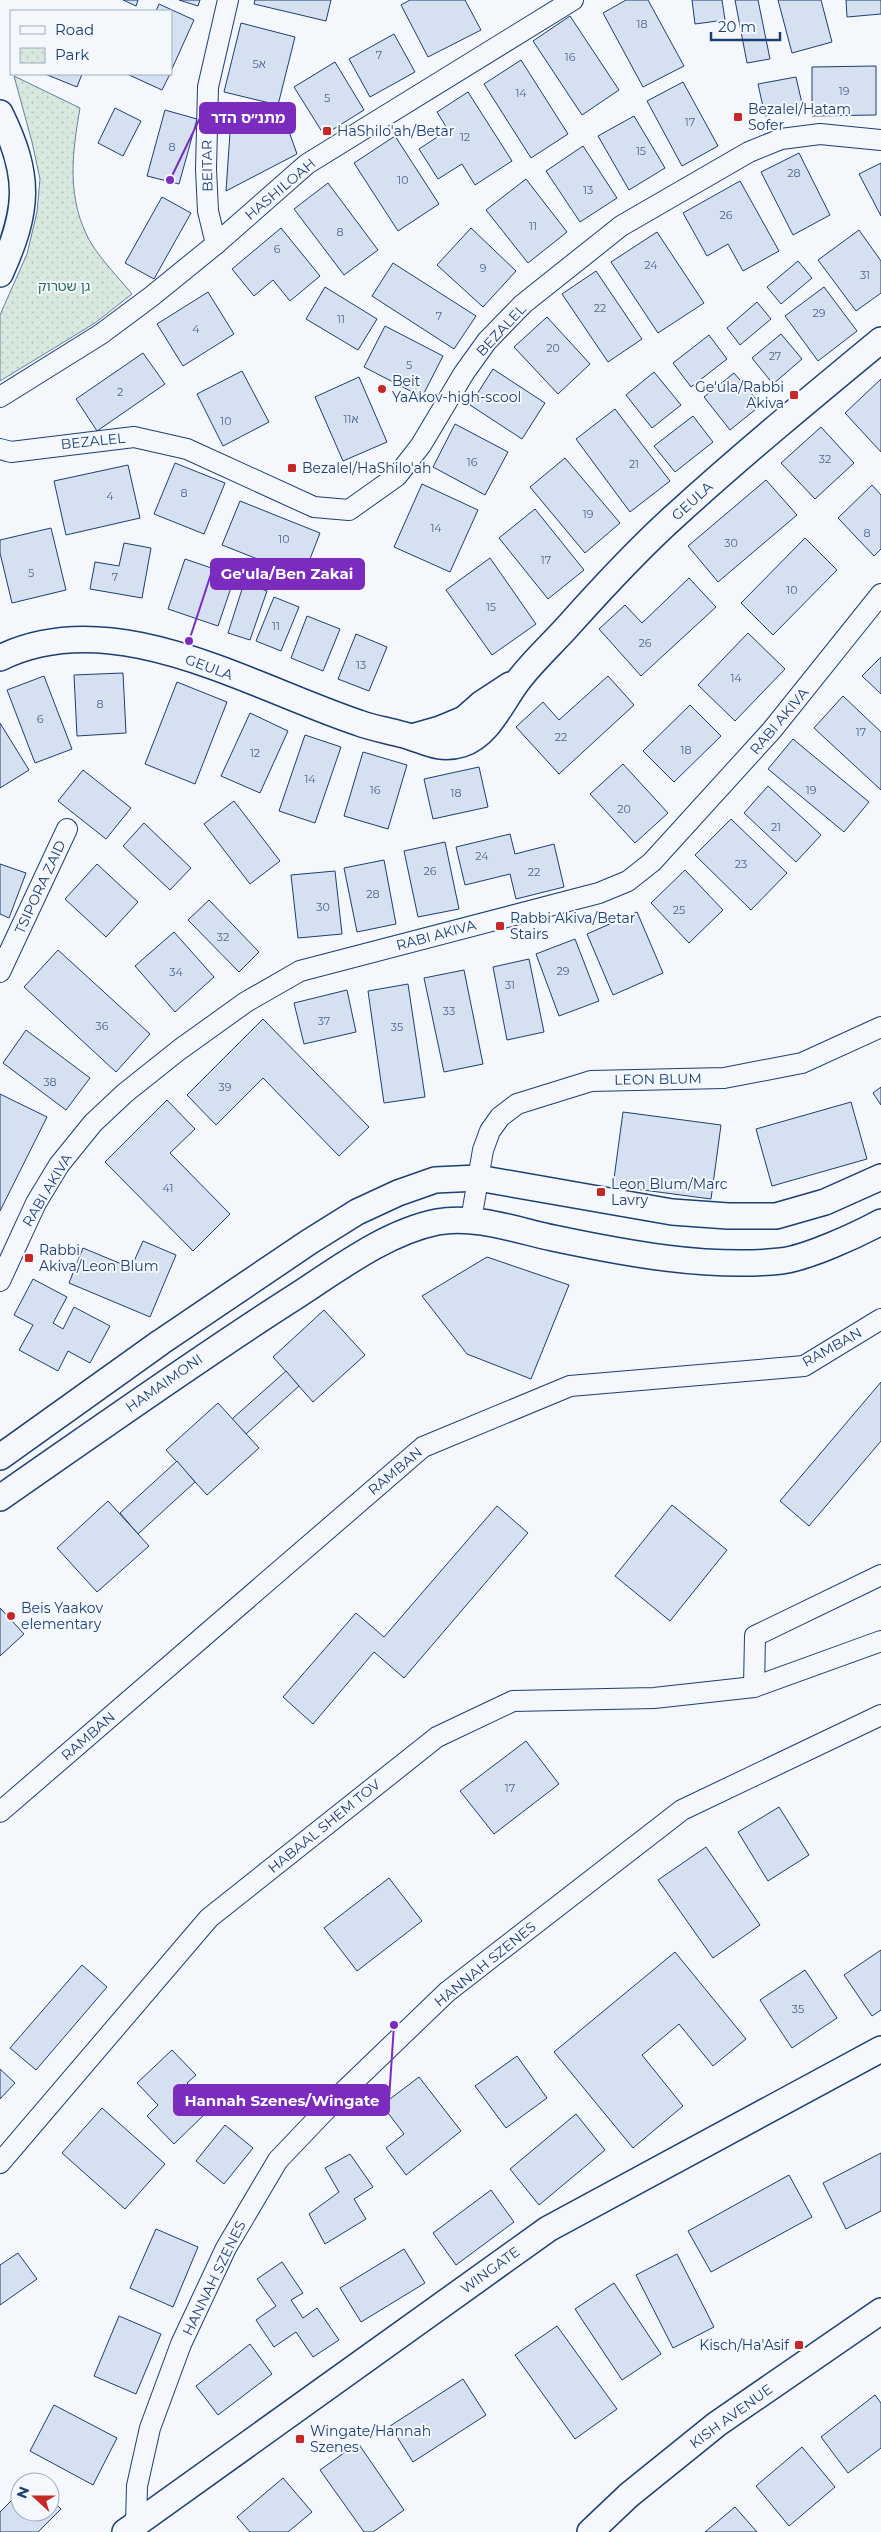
<svg xmlns="http://www.w3.org/2000/svg" width="881" height="2532" font-family="Montserrat,'Noto Sans Hebrew',sans-serif">
	<style>
		.park { fill: url(#park-dots); stroke: #687fa3 }
		.building { fill: #d5e0f0; stroke: #1d3f73 }
		.lines { fill: none; stroke-linecap: round; stroke-linejoin: round }
		.minor-casing { stroke: #1d3f73; stroke-width: 22 }
		.tertiary-casing { stroke: #1d3f73; stroke-width: 28 }
		.minor { stroke: #f4f7fb; stroke-width: 20 }
		.tertiary { stroke: #f4f7fb; stroke-width: 25 }
		.poi-dot { fill: #c62828; stroke: #f4f7fb; stroke-width: 2 }
		.labels { text-anchor: middle; stroke-width: 4; stroke-linejoin: round; paint-order: stroke }
		.number-label { font-size: 11px; fill: #4b6792 }
		.poi-label { font-size: 14px; fill: #1d3f73; stroke: #f4f7fb; text-anchor: start }
		.street-label { font-size: 14px; fill: #1d3f73; stroke: #f4f7fb }
		.park-label { font-size: 14px; fill: #2c6c60; stroke: #f4f7fb }
		.leader { fill: none; stroke: #7b2cbf; stroke-width: 2 }
		.callout-dot { fill: #7b2cbf; stroke: #f4f7fb; stroke-width: 2 }
		.callout { fill: #7b2cbf; stroke: #7b2cbf; stroke-width: 2 }
		.callout-label { font-size: 15px; text-anchor: middle; font-weight: bold; fill: #fff }
	</style>
	<defs>
		<pattern id="park-dots" width="8" height="8" patternUnits="userSpaceOnUse" patternTransform="scale(1.25)"><rect width="8" height="8" fill="#d7e8df"/><path d="M2 2h.1M6 6h.1" fill="none" stroke="#b8c8c3" stroke-width="1.8" stroke-linecap="round"/></pattern>
	</defs>
	<rect width="100%" height="100%" fill="#f4f7fb"/>
	<!-- park -->
	<path class="park" d="M14 76 80 108C72 154 66 200 91 243 102 261 119 278 132 294L95 323 0 381V315L27 254 37 212 40 179 32 142Z"/>
	<!-- building -->
	<g class="building">
		<path d="M123 0H138L136 6Z"/>
		<path d="M179 0H200L198 6Z"/>
		<path d="M255 0H331L326 21 254 4Z"/>
		<path d="M410 0H465L481 30 428 57 401 5Z"/>
		<path d="M626 0H648L684 66 643 87 603 13Z"/>
		<path d="M692 0H722L725 20 695 24Z"/>
		<path d="M735 0H758L770 59 747 63Z"/>
		<path d="M778 0H821L832 42 792 53Z"/>
		<path d="M846 0H881V14L847 17Z"/>
		<path d="M159 4 194 20 171 71V11H156Z"/>
		<path d="M570 16 619 90 582 115 533 41Z"/>
		<path d="M241 23 295 37 278 105 224 92Z"/>
		<path d="M394 34 415 72 370 97 349 59Z"/>
		<path d="M521 60 568 134 531 158 484 84Z"/>
		<path d="M335 62 364 110 324 135 294 87Z"/>
		<path d="M876 66V115L812 116V67Z"/>
		<path d="M45 74H82L77 87Z"/>
		<path d="M127 74H170L162 90Z"/>
		<path d="M796 77 803 108 765 116 758 84Z"/>
		<path d="M683 82 718 146 682 166 647 101Z"/>
		<path d="M468 92 512 161 475 185 462 164 438 179 419 149 448 130 437 112Z"/>
		<path d="M115 108 141 121 123 156 98 143Z"/>
		<path d="M165 110 197 119 179 184 147 176Z"/>
		<path d="M634 116 665 168 629 190 598 136Z"/>
		<path d="M231 118 286 123 297 154 226 191Z"/>
		<path d="M395 136 439 204 398 231 354 163Z"/>
		<path d="M583 146 617 198 580 222 546 171Z"/>
		<path d="M799 153 830 215 793 235 761 172Z"/>
		<path d="M881 163V216L859 174Z"/>
		<path d="M526 179 567 232 528 263 486 210Z"/>
		<path d="M740 181 779 251 743 271 728 244 707 256 683 213Z"/>
		<path d="M328 183 378 250 344 275 294 209Z"/>
		<path d="M162 197 191 213 154 279 125 263Z"/>
		<path d="M281 228 320 276 290 301 273 280 254 296 232 269Z"/>
		<path d="M471 228 516 271 483 307 437 265Z"/>
		<path d="M859 230 881 261V293L856 311 818 260Z"/>
		<path d="M657 232 704 303 658 333 611 262Z"/>
		<path d="M798 261 812 278 781 304 767 287Z"/>
		<path d="M393 263 476 316 454 349 372 296Z"/>
		<path d="M596 271 642 339 608 362 562 294Z"/>
		<path d="M325 287 377 319 358 350 306 319Z"/>
		<path d="M824 287 857 331 818 361 785 316Z"/>
		<path d="M208 292 234 334 183 366 157 324Z"/>
		<path d="M757 302 771 319 740 345 727 328Z"/>
		<path d="M547 317 590 364 558 394 514 347Z"/>
		<path d="M385 326 443 356 422 397 364 367Z"/>
		<path d="M781 334 802 359 773 384 752 358Z"/>
		<path d="M709 335 727 359 691 387 673 363Z"/>
		<path d="M143 353 165 384 97 431 76 399Z"/>
		<path d="M493 369 545 403 522 439 470 405Z"/>
		<path d="M242 371 269 422 223 446 197 394Z"/>
		<path d="M654 372 681 405 652 428 626 395Z"/>
		<path d="M734 373 761 405 730 430 704 397Z"/>
		<path d="M359 377 387 442 343 461 315 397Z"/>
		<path d="M881 379V452L845 413Z"/>
		<path d="M615 409 670 481 630 512 576 439Z"/>
		<path d="M693 416 713 442 675 472 654 446Z"/>
		<path d="M455 424 508 452 485 495 433 467Z"/>
		<path d="M821 427 854 463 815 499 781 463Z"/>
		<path d="M565 458 620 523 585 553 530 487Z"/>
		<path d="M175 463 225 483 204 534 154 514Z"/>
		<path d="M128 465 140 518 66 535 54 481Z"/>
		<path d="M766 480 797 515 718 582 688 546Z"/>
		<path d="M422 484 478 510 450 572 394 547Z"/>
		<path d="M872 485 881 495V549L874 556 838 518Z"/>
		<path d="M240 501 320 533 303 577 222 545Z"/>
		<path d="M535 509 584 570 548 599 499 538Z"/>
		<path d="M51 528 66 590 12 603 0 553V540Z"/>
		<path d="M805 538 837 570 773 635 741 603Z"/>
		<path d="M124 543 151 548 142 598 90 589 95 562 119 566Z"/>
		<path d="M490 558 536 624 492 655 446 590Z"/>
		<path d="M185 559 235 576 218 626 168 609Z"/>
		<path d="M689 578 716 607 641 676 599 629 625 605 642 623Z"/>
		<path d="M244 583 267 591 250 640 228 633Z"/>
		<path d="M274 597 299 607 281 651 256 641Z"/>
		<path d="M307 616 340 629 323 671 291 658Z"/>
		<path d="M748 633 785 669 735 721 698 685Z"/>
		<path d="M356 634 387 647 369 691 338 679Z"/>
		<path d="M881 657V694L862 676Z"/>
		<path d="M123 673 126 733 77 736 74 675Z"/>
		<path d="M44 676 72 749 35 763 7 690Z"/>
		<path d="M608 676 634 705 559 774 516 727 543 702 559 720Z"/>
		<path d="M177 682 227 702 195 784 145 764Z"/>
		<path d="M843 696 881 732V790L814 728Z"/>
		<path d="M690 705 721 736 674 782 643 751Z"/>
		<path d="M250 713 288 731 260 793 221 776Z"/>
		<path d="M0 723 29 770 0 788Z"/>
		<path d="M305 735 341 747 315 823 279 811Z"/>
		<path d="M793 739 869 802 844 832 768 769Z"/>
		<path d="M363 752 407 765 388 829 344 816Z"/>
		<path d="M623 764 668 813 635 843 590 794Z"/>
		<path d="M479 767 488 807 433 819 424 779Z"/>
		<path d="M83 770 131 808 106 839 58 801Z"/>
		<path d="M768 786 821 835 796 862 744 813Z"/>
		<path d="M234 801 280 861 250 884 204 824Z"/>
		<path d="M731 819 787 873 751 910 695 855Z"/>
		<path d="M144 823 191 868 170 890 123 846Z"/>
		<path d="M510 834 515 854 554 844 564 887 516 899 510 874 465 885 456 847Z"/>
		<path d="M445 842 459 909 418 917 404 851Z"/>
		<path d="M384 860 396 924 357 932 344 868Z"/>
		<path d="M0 864 26 873 9 918 0 914Z"/>
		<path d="M97 864 138 902 106 937 65 899Z"/>
		<path d="M685 870 723 910 689 943 651 903Z"/>
		<path d="M335 871 342 934 298 938 291 875Z"/>
		<path d="M209 900 259 952 239 972 188 920Z"/>
		<path d="M637 912 663 973 613 995 587 934Z"/>
		<path d="M174 932 214 977 175 1012 135 966Z"/>
		<path d="M575 939 599 1001 559 1016 536 954Z"/>
		<path d="M58 950 150 1034 116 1072 24 987Z"/>
		<path d="M529 959 544 1032 507 1040 493 967Z"/>
		<path d="M464 970 483 1064 444 1072 424 978Z"/>
		<path d="M408 984 425 1097 384 1103 368 991Z"/>
		<path d="M347 990 356 1032 304 1044 294 1003Z"/>
		<path d="M263 1019 369 1127 339 1156 263 1078 216 1125 187 1095Z"/>
		<path d="M26 1030 90 1078 66 1110 3 1063Z"/>
		<path d="M881 1087V1105L873 1093Z"/>
		<path d="M0 1094 47 1117 0 1211Z"/>
		<path d="M167 1100 195 1129 170 1153 230 1214 193 1251 105 1162Z"/>
		<path d="M851 1102 867 1159 772 1186 756 1129Z"/>
		<path d="M623 1112 721 1125 711 1199 613 1186Z"/>
		<path d="M143 1241 176 1255 150 1317 69 1283 83 1248 131 1268Z"/>
		<path d="M487 1257 569 1285 531 1379 467 1354 422 1296Z"/>
		<path d="M33 1279 67 1297 53 1323 63 1329 74 1307 110 1326 90 1363 68 1351 58 1371 19 1350 33 1325 14 1315Z"/>
		<path d="M324 1310 365 1355 313 1402 273 1357Z"/>
		<path d="M286 1371 299 1386 246 1434 232 1419Z"/>
		<path d="M881 1382V1441L809 1526 780 1501Z"/>
		<path d="M218 1403 259 1448 207 1495 166 1450Z"/>
		<path d="M177 1461 195 1482 138 1534 120 1513Z"/>
		<path d="M108 1501 149 1546 97 1592 57 1548Z"/>
		<path d="M672 1505 727 1550 670 1621 615 1576Z"/>
		<path d="M497 1506 528 1533 404 1678 374 1652 313 1724 283 1697 356 1613 384 1637Z"/>
		<path d="M0 1608 24 1634 0 1656Z"/>
		<path d="M526 1741 559 1784 494 1834 460 1791Z"/>
		<path d="M779 1807 809 1855 768 1881 738 1832Z"/>
		<path d="M706 1847 760 1925 713 1958 658 1880Z"/>
		<path d="M389 1878 422 1921 357 1971 324 1928Z"/>
		<path d="M881 1950V2010L872 2016 844 1975Z"/>
		<path d="M675 1952 746 2039 713 2066 679 2024 642 2055 683 2106 633 2148 554 2052Z"/>
		<path d="M82 1965 107 1987 36 2070 10 2048Z"/>
		<path d="M805 1970 837 2018 792 2048 760 2000Z"/>
		<path d="M172 2050 196 2075 187 2083 211 2108 174 2144 147 2116 158 2105 137 2083Z"/>
		<path d="M517 2056 547 2098 506 2128 475 2086Z"/>
		<path d="M0 2069 15 2083 0 2099Z"/>
		<path d="M419 2077 461 2131 406 2175 386 2148 404 2134 382 2105Z"/>
		<path d="M102 2108 165 2164 125 2209 62 2153Z"/>
		<path d="M576 2114 605 2150 539 2205 510 2169Z"/>
		<path d="M225 2125 253 2148 224 2184 196 2161Z"/>
		<path d="M881 2153V2211L846 2229 823 2183Z"/>
		<path d="M350 2154 373 2187 354 2199 366 2219 325 2244 309 2214 339 2192 325 2168Z"/>
		<path d="M789 2175 812 2217 711 2272 688 2231Z"/>
		<path d="M491 2190 514 2222 456 2265 433 2233Z"/>
		<path d="M156 2229 198 2247 173 2307 130 2288Z"/>
		<path d="M404 2249 425 2283 361 2322 340 2288Z"/>
		<path d="M18 2253 37 2279 0 2305V2265Z"/>
		<path d="M677 2254 714 2327 673 2348 636 2275Z"/>
		<path d="M282 2262 303 2293 291 2300 303 2318 317 2308 339 2340 313 2357 296 2332 274 2347 256 2320 276 2306 257 2279Z"/>
		<path d="M614 2283 661 2354 622 2380 575 2309Z"/>
		<path d="M119 2316 161 2334 136 2394 94 2376Z"/>
		<path d="M557 2326 617 2409 575 2439 515 2355Z"/>
		<path d="M250 2344 272 2374 218 2415 196 2386Z"/>
		<path d="M463 2379 486 2415 413 2462 390 2426Z"/>
		<path d="M875 2395 881 2403V2448L848 2473 821 2437Z"/>
		<path d="M54 2405 117 2438 93 2485 30 2451Z"/>
		<path d="M358 2443 404 2510 373 2532H364L320 2470Z"/>
		<path d="M802 2447 835 2487 789 2526 756 2486Z"/>
		<path d="M283 2478 312 2512 288 2532H250L237 2517Z"/>
		<path d="M20 2492V2512H50V2498L61 2509 38 2532H0V2512Z"/>
		<path d="M735 2507 757 2532H705Z"/>
	</g>
	<g class="lines">
		<!-- minor casing -->
		<g class="minor-casing">
			<g id="minor">
				<path d="M216 244 208 211 206 169 208 87 228 0"/>
				<path d="M0 397 101 334 152 296 216 244 307 164 573 0"/>
				<path d="M0 449 11 452 134 437 187 449 314 507 349 510 397 476 421 445 464 373 487 341 523 304 621 226 749 152 781 139 820 134 881 140"/>
				<path d="M0 972 67 829"/>
				<path d="M471 1220 483 1150 490 1131 500 1117 517 1104 591 1081 724 1078 802 1063 881 1027"/>
				<path d="M0 1281 36 1203 59 1165 93 1123 125 1093 179 1050 246 1002 300 971 599 893 628 881 652 862 772 730 881 594"/>
				<path d="M754 1687 755 1636 881 1575"/>
				<path d="M0 1812 423 1447 570 1386 804 1366 881 1319"/>
				<path d="M0 2163 209 1918 437 1737 513 1701 654 1698 754 1687 881 1641"/>
				<path d="M136 2525 137 2486 150 2428 181 2344 226 2248 278 2160 342 2093 447 1992 682 1810 881 1715"/>
			</g>
		</g>
		<!-- tertiary casing -->
		<g class="tertiary-casing">
			<g id="tertiary">
				<path d="M0 113C31 176 29 210 0 274"/>
				<path d="M0 658C113 602 251 687 359 723 372 728 386 730 400 734 423 739 437 752 462 744 489 735 502 702 518 681 533 661 552 644 569 625 603 587 639 548 677 514 743 454 812 397 881 340"/>
				<path d="M412 737 440 729 464 719 481 704 510 685"/>
				<path d="M0 1457 161 1342 309 1242 357 1212 398 1193 435 1180 478 1178 672 1212 728 1216H776L825 1202 881 1177"/>
				<path d="M0 1498C95 1432 189 1365 287 1302 333 1273 383 1233 437 1222 475 1215 516 1230 553 1238 624 1253 708 1269 781 1261 807 1258 857 1235 881 1222"/>
				<path d="M125 2532 548 2229 881 2049"/>
				<path d="M590 2532 629 2495 717 2424 881 2311"/>
			</g>
		</g>
		<!-- minor -->
		<use href="#minor" class="minor"/>
		<!-- tertiary -->
		<use href="#tertiary" class="tertiary"/>
	</g>
	<!-- markers -->
	<g class="poi-dot">
		<rect x="733" y="112" width="10" height="10" rx="2.5"/>
		<rect x="322" y="126" width="10" height="10" rx="2.5"/>
		<circle cx="382" cy="389" r="5"/>
		<rect x="789" y="390" width="10" height="10" rx="2.5"/>
		<rect x="287" y="463" width="10" height="10" rx="2.5"/>
		<rect x="495" y="921" width="10" height="10" rx="2.5"/>
		<rect x="596" y="1187" width="10" height="10" rx="2.5"/>
		<rect x="24" y="1253" width="10" height="10" rx="2.5"/>
		<circle cx="11" cy="1616" r="5"/>
		<rect x="794" y="2340" width="10" height="10" rx="2.5"/>
		<rect x="295" y="2434" width="10" height="10" rx="2.5"/>
	</g>
	<g class="labels">
		<!-- number labels -->
		<g class="number-label">
			<text x="642" y="28">18</text>
			<text x="379" y="59">7</text>
			<text x="570" y="61">16</text>
			<text x="259" y="68">5א</text>
			<text x="844" y="95">19</text>
			<text x="521" y="97">14</text>
			<text x="327" y="102">5</text>
			<text x="690" y="126">17</text>
			<text x="465" y="141">12</text>
			<text x="172" y="151">8</text>
			<text x="641" y="155">15</text>
			<text x="794" y="177">28</text>
			<text x="403" y="184">10</text>
			<text x="588" y="194">13</text>
			<text x="726" y="219">26</text>
			<text x="533" y="230">11</text>
			<text x="340" y="236">8</text>
			<text x="277" y="253">6</text>
			<text x="651" y="269">24</text>
			<text x="483" y="272">9</text>
			<text x="865" y="279">31</text>
			<text x="600" y="312">22</text>
			<text x="819" y="317">29</text>
			<text x="439" y="320">7</text>
			<text x="341" y="323">11</text>
			<text x="196" y="333">4</text>
			<text x="553" y="352">20</text>
			<text x="775" y="360">27</text>
			<text x="409" y="369">5</text>
			<text x="120" y="396">2</text>
			<text x="351" y="423">11א</text>
			<text x="226" y="425">10</text>
			<text x="825" y="463">32</text>
			<text x="472" y="466">16</text>
			<text x="634" y="468">21</text>
			<text x="184" y="497">8</text>
			<text x="110" y="500">4</text>
			<text x="588" y="518">19</text>
			<text x="436" y="532">14</text>
			<text x="867" y="537">8</text>
			<text x="284" y="543">10</text>
			<text x="731" y="547">30</text>
			<text x="546" y="564">17</text>
			<text x="31" y="577">5</text>
			<text x="115" y="581">7</text>
			<text x="792" y="594">10</text>
			<text x="491" y="611">15</text>
			<text x="276" y="630">11</text>
			<text x="645" y="647">26</text>
			<text x="361" y="669">13</text>
			<text x="736" y="682">14</text>
			<text x="100" y="708">8</text>
			<text x="40" y="723">6</text>
			<text x="861" y="736">17</text>
			<text x="561" y="741">22</text>
			<text x="686" y="754">18</text>
			<text x="255" y="757">12</text>
			<text x="310" y="783">14</text>
			<text x="375" y="794">16</text>
			<text x="811" y="794">19</text>
			<text x="456" y="797">18</text>
			<text x="624" y="813">20</text>
			<text x="776" y="831">21</text>
			<text x="482" y="860">24</text>
			<text x="741" y="868">23</text>
			<text x="430" y="875">26</text>
			<text x="534" y="876">22</text>
			<text x="373" y="898">28</text>
			<text x="323" y="911">30</text>
			<text x="679" y="914">25</text>
			<text x="223" y="941">32</text>
			<text x="563" y="975">29</text>
			<text x="176" y="976">34</text>
			<text x="510" y="989">31</text>
			<text x="449" y="1015">33</text>
			<text x="324" y="1025">37</text>
			<text x="102" y="1030">36</text>
			<text x="397" y="1031">35</text>
			<text x="50" y="1086">38</text>
			<text x="225" y="1091">39</text>
			<text x="168" y="1192">41</text>
			<text x="510" y="1792">17</text>
			<text x="798" y="2013">35</text>
		</g>
		<!-- poi labels -->
		<g class="poi-label">
			<text x="748" y="114">Bezalel/Hatam<tspan x="748" dy="16">Sofer</tspan></text>
			<text x="337" y="136">HaShilo'ah/Betar</text>
			<text x="392" y="386">Beit<tspan x="392" dy="16">YaAkov-high-scool</tspan></text>
			<text x="784" y="392" text-anchor="end">Ge'ula/Rabbi<tspan x="784" dy="16">Akiva</tspan></text>
			<text x="302" y="473">Bezalel/HaShilo'ah</text>
			<text x="510" y="923">Rabbi Akiva/Betar<tspan x="510" dy="16">Stairs</tspan></text>
			<text x="611" y="1189">Leon Blum/Marc<tspan x="611" dy="16">Lavry</tspan></text>
			<text x="39" y="1255">Rabbi<tspan x="39" dy="16">Akiva/Leon Blum</tspan></text>
			<text x="21" y="1613">Beis Yaakov<tspan x="21" dy="16">elementary</tspan></text>
			<text x="789" y="2350" text-anchor="end">Kisch/Ha'Asif</text>
			<text x="310" y="2436">Wingate/Hannah<tspan x="310" dy="16">Szenes</tspan></text>
		</g>
		<!-- street labels -->
		<g class="street-label">
			<text transform="translate(207 166) rotate(-91)" y="5">BEITAR</text>
			<text transform="translate(280 189) rotate(-40)" y="5">HASHILOAH</text>
			<text transform="translate(501 330) rotate(-47)" y="5">BEZALEL</text>
			<text transform="translate(93 441) rotate(-6)" y="5">BEZALEL</text>
			<text transform="translate(692 501) rotate(-42)" y="5">GEULA</text>
			<text transform="translate(209 667) rotate(20)" y="5">GEULA</text>
			<text transform="translate(779 721) rotate(-50)" y="5">RABI AKIVA</text>
			<text transform="translate(40 887) rotate(-65)" y="5">TSIPORA ZAID</text>
			<text transform="translate(436 935) rotate(-15)" y="5">RABI AKIVA</text>
			<text transform="translate(658 1079) rotate(-1)" y="5">LEON BLUM</text>
			<text transform="translate(47 1190) rotate(-59)" y="5">RABI AKIVA</text>
			<text transform="translate(832 1347) rotate(-29)" y="5">RAMBAN</text>
			<text transform="translate(164 1383) rotate(-35)" y="5">HAMAIMONI</text>
			<text transform="translate(395 1471) rotate(-40)" y="5">RAMBAN</text>
			<text transform="translate(88 1736) rotate(-41)" y="5">RAMBAN</text>
			<text transform="translate(324 1826) rotate(-39)" y="5">HABAAL SHEM TOV</text>
			<text transform="translate(485 1964) rotate(-39)" y="5">HANNAH SZENES</text>
			<text transform="translate(490 2270) rotate(-36)" y="5">WINGATE</text>
			<text transform="translate(214 2278) rotate(-64)" y="5">HANNAH SZENES</text>
			<text transform="translate(731 2416) rotate(-36)" y="5">KISH AVENUE</text>
		</g>
		<!-- park labels -->
		<g class="park-label">
			<text x="64" y="291">גן שטרוק</text>
		</g>
	</g>
	<!-- callouts -->
	<path class="leader" d="M170 180L200 118M189 641L211 574M394 2025L389 2100"/>
	<g class="callout-dot">
		<circle cx="170" cy="180" r="5"/>
		<circle cx="189" cy="641" r="5"/>
		<circle cx="394" cy="2025" r="5"/>
	</g>
	<g class="callout">
		<rect x="200" y="103" width="95" height="30" rx="5"/>
		<rect x="211" y="559" width="153" height="30" rx="5"/>
		<rect x="174" y="2085" width="215" height="30" rx="5"/>
	</g>
	<g class="callout-label">
		<text x="248" y="123">מתנ״ס הדר</text>
		<text x="287" y="579">Ge'ula/Ben Zakai</text>
		<text x="282" y="2106">Hannah Szenes/Wingate</text>
	</g>
	<!-- legend -->
	<rect x="10" y="10" width="162" height="65" fill="#f4f7fb" stroke="#9eadc5"/>
	<rect x="20" y="26" width="25" height="8" fill="#f4f7fb" stroke="#9eadc5"/>
	<text x="55" y="35" font-size="15" fill="#1d3f73">Road</text>
	<rect x="20" y="48" width="25" height="15" fill="url(#park-dots)" stroke="#9eadc5"/>
	<text x="55" y="60" font-size="15" fill="#1d3f73">Park</text>
	<!-- north arrow -->
	<g transform="translate(35 2497) rotate(291)"><circle r="24" fill="#f4f7fb" stroke="#9eadc5"/>
	<path d="M0-4L9 19L0 12L-9 19Z" fill="#c62828"/>
	<text y="-8" font-size="14" font-weight="bold" text-anchor="middle" fill="#1d3f73">N</text>
	</g>
	<!-- scale -->
	<path d="M711 32v8h69v-8" fill="none" stroke="#1d3f73" stroke-width="2.5"/>
	<text x="718" y="32" font-size="15" fill="#1d3f73" stroke="#f4f7fb" stroke-width="4" paint-order="stroke">20 m</text>
</svg>
